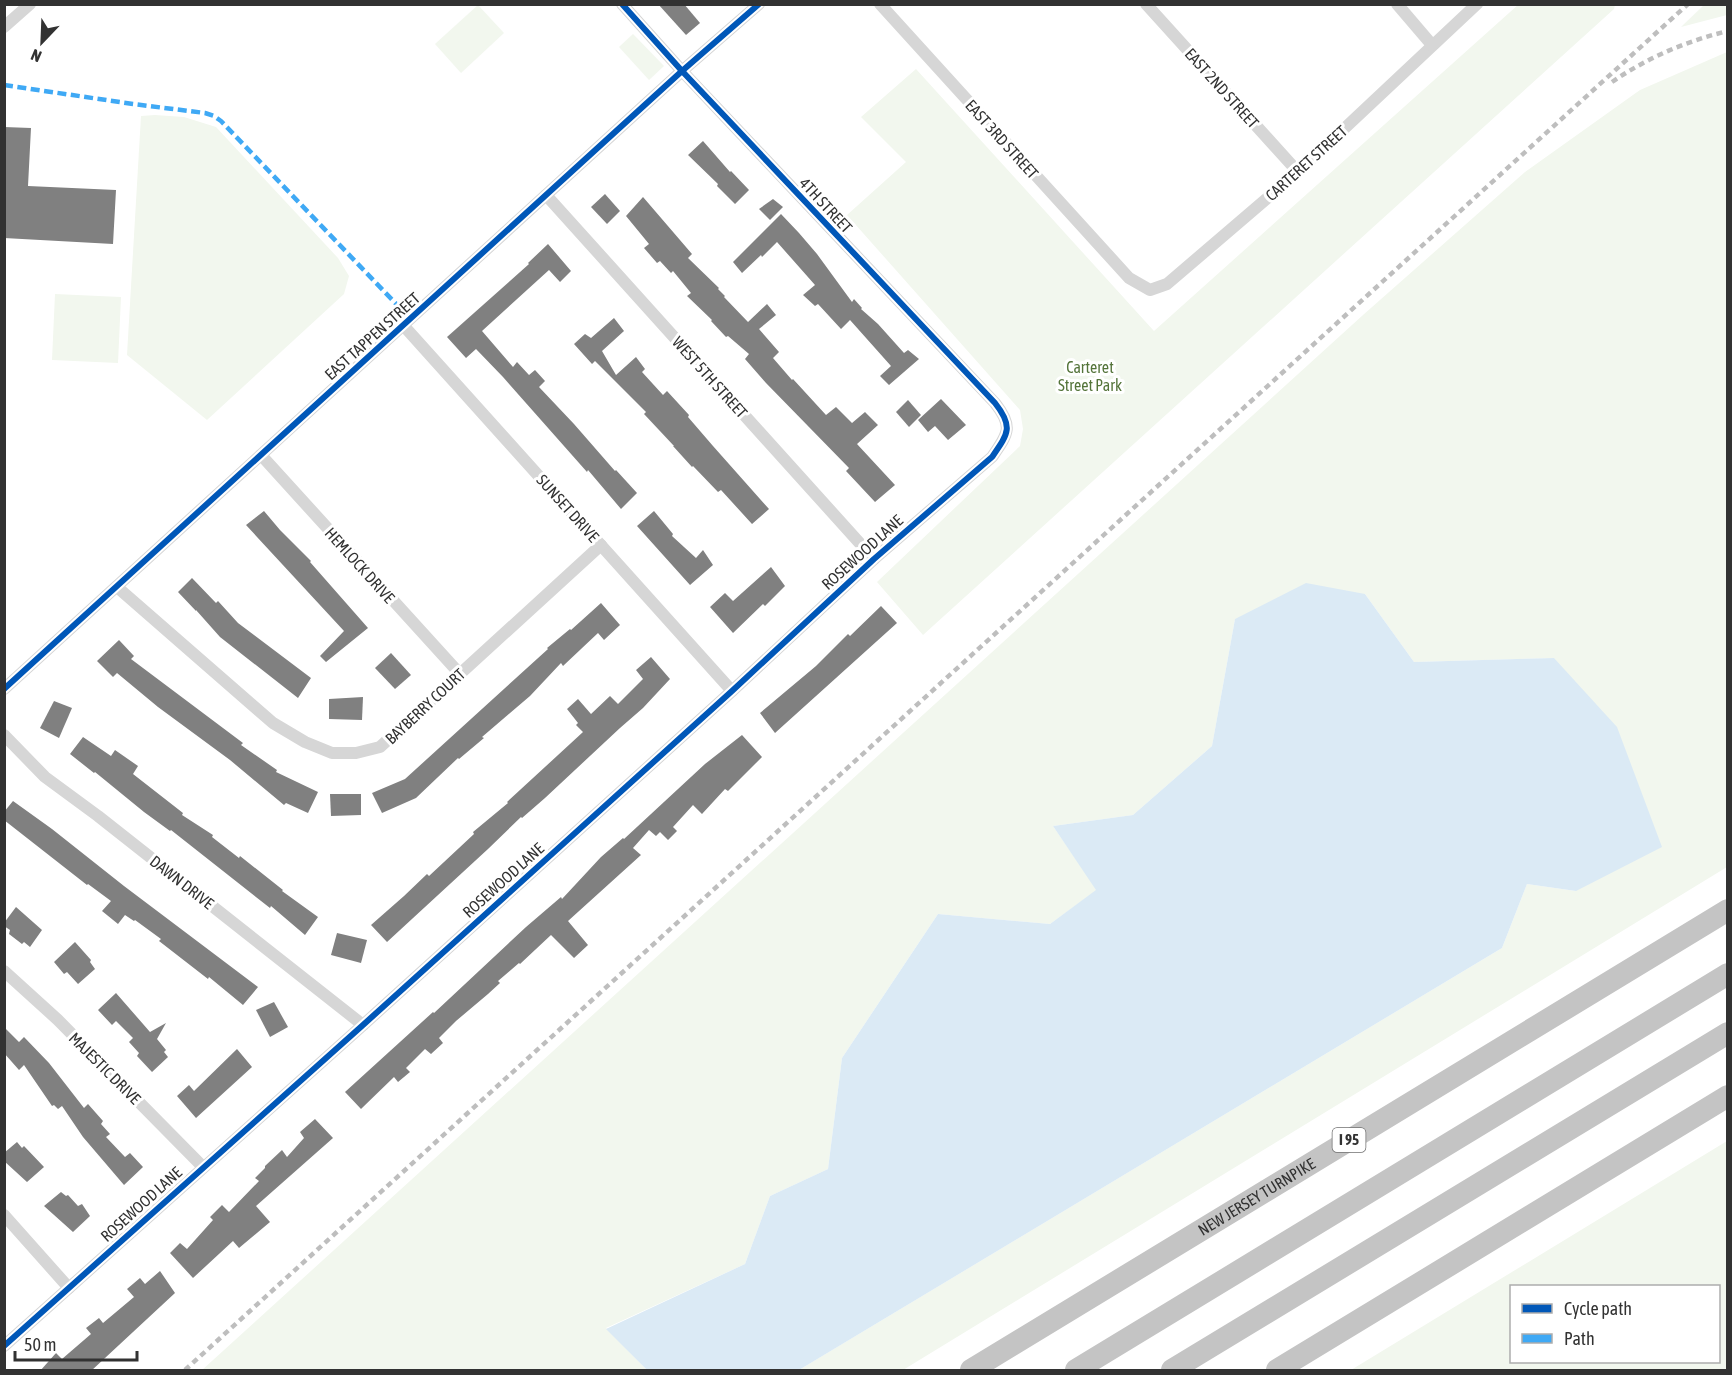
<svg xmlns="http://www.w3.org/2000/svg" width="1732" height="1375" font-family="'Asap Condensed',sans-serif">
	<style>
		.green { fill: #f2f7ee; fill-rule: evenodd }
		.water { fill: #dbeaf5 }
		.building { fill: #808080 }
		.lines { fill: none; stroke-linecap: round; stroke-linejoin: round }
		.street { stroke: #d6d6d6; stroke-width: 12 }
		.highway { stroke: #c4c4c4; stroke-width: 22 }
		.rail { stroke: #bebebe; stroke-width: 4.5; stroke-dasharray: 6 4.5; stroke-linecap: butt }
		.quiet { stroke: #3fa9f5; stroke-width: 4.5; stroke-dasharray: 9 4.5; stroke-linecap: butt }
		.cycleway-casing { stroke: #fff; stroke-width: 10 }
		.cycleway { stroke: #0057b8; stroke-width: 6 }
		.labels { text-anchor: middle; stroke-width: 6; stroke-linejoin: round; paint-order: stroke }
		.shield { fill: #fff; stroke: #707070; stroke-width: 1.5 }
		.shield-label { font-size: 15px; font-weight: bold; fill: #323232 }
		.street-label { font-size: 16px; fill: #323232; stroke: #fff }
		.park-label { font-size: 16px; fill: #54743a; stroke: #fff }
	</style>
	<rect width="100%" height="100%" fill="#fff"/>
	<!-- green -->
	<g class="green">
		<path d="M1519 4 1615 5 1614 9 923 635 877 582 1020 446 1023 429 1020 410 847 215 906 162 861 117 916 69 1154 331Z"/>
		<path d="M478 5 504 33 461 73 435 44Z"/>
		<path d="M1704 5H1727V15L1681 27Z"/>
		<path d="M633 34 664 66 649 80 619 47Z"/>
		<path d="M1727 52V867L903 1370H799L1502 948 1527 884 1576 891 1554 658 1414 662 1365 594 1235 619 1212 746 1133 815 1053 826 1097 890 1050 924 938 914 842 1058 828 1169 770 1196 745 1264 606 1328 647 1370H202L1363 315 1525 172 1640 90Z"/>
		<path d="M155 115 184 117 216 127 338 258 349 276 344 294 207 420 127 355 141 116Z"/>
		<path d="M55 294 121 297 118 363 52 360Z"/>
		<path d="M1727 1141V1370H1351ZM1512 1286H1718V1362H1512Z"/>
	</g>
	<!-- water -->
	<path class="water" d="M1306 583 1365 594 1414 662 1554 658 1617 727 1662 847 1576 891 1527 884 1502 948 799 1370H647L606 1329 745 1264 770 1196 828 1169 842 1058 938 914 1050 924 1096 890 1053 826 1133 815 1212 746 1235 619Z"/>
	<!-- building -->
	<g class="building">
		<path d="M658 4H684L700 23 686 35Z"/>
		<path d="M4 127 31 128 28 186 116 190 113 244 4 238Z"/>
		<path d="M703 141 730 172 731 171 749 190 735 204 717 186 718 184 688 155Z"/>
		<path d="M605 194 620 211 607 224 591 207Z"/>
		<path d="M643 197 692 254 688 258 719 288 718 289 725 296 724 297 748 322 767 304 776 315 759 329 779 352 773 358 792 380 793 379 826 415 836 407 852 423 865 412 878 425 857 444 895 485 875 502 846 471 849 468 766 383 745 359 749 354 728 336 726 337 711 321 712 320 687 296 691 293 673 271 671 273 660 261 657 263 644 248 649 244 626 216Z"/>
		<path d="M773 199 783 207 770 220 759 209Z"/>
		<path d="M781 214 799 233 817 254 852 302 854 299 862 308 861 309 878 324 904 353 908 350 919 359 889 385 880 376 891 366 850 320 841 329 818 304 815 306 803 295 815 285 777 242 762 257 761 255 742 273 733 262Z"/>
		<path d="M548 244 571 271 560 282 549 270 482 331 513 367 517 362 529 375 535 370 545 381 539 387 574 424 615 471 616 470 637 493 621 509 588 470 587 472 503 377 476 349 466 358 447 337 529 264 528 263Z"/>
		<path d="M614 318 624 331 602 351 616 375 636 357 645 369 642 372 663 395 667 391 689 415 688 417 713 446 769 509 752 524 721 490 718 492 693 466 692 467 673 446H674L644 414 646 412 595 361 592 364 574 344 585 334 591 338Z"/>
		<path d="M941 399 966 425 948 440 935 426 928 432 918 420Z"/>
		<path d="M908 400 921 415 909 427 896 412Z"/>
		<path d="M264 511 280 530 311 561 310 562 368 628 326 662 320 656 344 631 246 525Z"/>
		<path d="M654 511 673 534 672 536 696 558 703 550 713 565 690 585 637 526Z"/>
		<path d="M771 567 785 586 765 606 763 604 733 633 710 607 725 593 733 601Z"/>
		<path d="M192 578 216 603 218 601 238 623 311 678 298 698 220 637 196 610V611L178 592Z"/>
		<path d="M601 603 620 625 604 640 598 633 563 666 561 663 530 696 482 737 484 738 459 759 458 758 416 798 382 813 372 793 405 779 548 649 547 648 570 629 571 630Z"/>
		<path d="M881 606 897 623 775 733 760 713 816 666 848 634 850 636Z"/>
		<path d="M119 640 134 656 131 659 243 743 241 745 277 770 276 772 318 792 308 813 286 803 284 805 230 760 158 707 117 673 113 677 97 661Z"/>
		<path d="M391 653 411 675 395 689 375 668Z"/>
		<path d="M651 657 670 679 643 708 620 728 545 798 522 818 521 817 488 849 387 942 371 925 404 896 427 874 429 876 474 834 473 832 508 803 507 802 583 732 576 725 578 723 567 709 578 699 591 714 610 696 618 704 643 679 636 670Z"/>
		<path d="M363 697 362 720 329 719V699Z"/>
		<path d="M54 701 72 708 59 738 40 728Z"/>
		<path d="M742 735 762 757 728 791 725 789 702 814 693 805 673 827 677 831 668 840 660 832 656 836 649 830 633 848 641 855 568 921 588 945 574 958 551 935 520 964 519 963 498 981 500 983 488 994 456 1021 439 1038 443 1043 431 1054 425 1049 406 1068 410 1072 398 1082 394 1077 361 1109 345 1092 433 1012 434 1013 526 927 561 897 562 899 601 857 623 838 624 839 705 764Z"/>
		<path d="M83 737 111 756 115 750 138 766 133 774 183 813 182 815 213 835 212 837 239 858 240 856 283 890 282 891 318 917 305 935 271 906 270 908 171 830 170 831 144 812 95 772 94 773 70 754Z"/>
		<path d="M330 794H361V815L331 816Z"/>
		<path d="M13 801 52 829 124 886 258 987 243 1005 209 977 208 979 159 941 161 939 135 920 134 921 125 915 118 924 102 911 111 901 88 884 87 885 4 820V812Z"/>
		<path d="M16 907 42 930 30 947 24 942 22 944 9 934 10 930 4 926V923Z"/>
		<path d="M337 933 367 940 361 963 331 955Z"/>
		<path d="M75 942 91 960 90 962 95 969 78 984 67 972 64 974 54 962Z"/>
		<path d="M116 993 150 1032 166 1023 157 1039 166 1050 164 1052 168 1057 152 1072 137 1056 139 1053 129 1042 133 1038 116 1021 112 1025 98 1010Z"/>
		<path d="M274 1002 288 1027 270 1037 256 1010Z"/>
		<path d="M4 1027 19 1042 24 1037 49 1063 84 1108 88 1104 103 1121 101 1124 110 1134 106 1137 125 1157 130 1153 143 1167 124 1185 83 1137 62 1106 58 1109 54 1105 52 1106 24 1065 19 1070 4 1053Z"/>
		<path d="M237 1049 252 1067 196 1118 177 1096 189 1085 194 1091Z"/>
		<path d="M315 1119 333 1138 256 1206 270 1222 239 1248 233 1241 193 1278 170 1253 180 1243 187 1249 213 1220 210 1217 222 1205 229 1212 259 1181 255 1178 265 1168V1166L282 1150 287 1157 304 1138 300 1132Z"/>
		<path d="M17 1142 22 1148 24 1146 44 1167 27 1182 4 1161V1153Z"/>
		<path d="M61 1192 66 1196 68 1195 78 1206 82 1204 90 1216 73 1232 44 1206Z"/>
		<path d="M160 1271 175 1293 91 1371H40L56 1353 62 1359 91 1334 86 1328 99 1318 103 1323 134 1297 127 1289 140 1278 145 1284Z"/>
	</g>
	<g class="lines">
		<!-- street -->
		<g class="street">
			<path d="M880 4 1129 278 1150 290 1167 284 1298 172 1477 4"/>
			<path d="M1146 4 1298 172"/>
			<path d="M1397 4 1432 45"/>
			<path d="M4 27 30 4"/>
			<path d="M546 195 874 559"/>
			<path d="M403 325 732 691"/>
			<path d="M261 455 460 674"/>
			<path d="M117 587 273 723 305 742 332 753H356L380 747 601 545"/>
			<path d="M4 689 682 71 759 4"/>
			<path d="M4 735 45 777 98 816 363 1025"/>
			<path d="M4 971 58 1020 203 1167"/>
			<path d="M4 1215 69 1288"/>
			<path d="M4 1346 363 1025 732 691 874 559 992 457C1008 434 1014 427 995 403L682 71 622 4"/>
		</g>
		<!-- highway -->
		<g class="highway">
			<path id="s1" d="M971 1370 1728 910"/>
			<path d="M1076 1370 1728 974"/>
			<path d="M1172 1370 1728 1033"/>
			<path d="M1277 1370 1728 1096"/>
		</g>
		<!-- rail -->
		<g class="rail">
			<path d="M1612 82C1647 58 1686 41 1728 31"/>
			<path d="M185 1370 1688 4"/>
		</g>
		<!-- quiet -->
		<path class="quiet" d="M4 85 133 104 205 113 214 116 221 121 400 308"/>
		<!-- cycleway casing -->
		<g class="cycleway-casing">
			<g id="cycleway">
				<path d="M4 689 682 71 759 4"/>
				<path d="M4 1346 363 1025 732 691 874 559 992 457C1008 434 1014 427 995 403L682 71 622 4"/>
			</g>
		</g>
		<!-- cycleway -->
		<use href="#cycleway" class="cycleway"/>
	</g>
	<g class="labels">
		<!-- shield labels -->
		<rect class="shield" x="1332.5" y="1128" width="33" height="24" rx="4.5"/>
		<g class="shield-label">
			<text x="1349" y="1145">I 95</text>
		</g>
		<!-- street labels -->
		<g class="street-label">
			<text transform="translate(1222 88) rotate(48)" y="6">EAST 2ND STREET</text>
			<text transform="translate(1002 139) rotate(48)" y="6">EAST 3RD STREET</text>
			<text transform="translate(1306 163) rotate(-42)" y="6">CARTERET STREET</text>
			<text transform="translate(826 205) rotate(47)" y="6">4TH STREET</text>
			<text transform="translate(372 336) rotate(-42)" y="6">EAST TAPPEN STREET</text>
			<text transform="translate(710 377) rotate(48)" y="6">WEST 5TH STREET</text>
			<text transform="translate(568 508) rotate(48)" y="6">SUNSET DRIVE</text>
			<text transform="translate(862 552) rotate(-42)" y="6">ROSEWOOD LANE</text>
			<text transform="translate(360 565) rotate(48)" y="6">HEMLOCK DRIVE</text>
			<text transform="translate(425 706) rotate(-43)" y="6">BAYBERRY COURT</text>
			<text transform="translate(503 880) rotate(-42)" y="6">ROSEWOOD LANE</text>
			<text transform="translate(182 882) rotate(38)" y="6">DAWN DRIVE</text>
			<text transform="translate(105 1068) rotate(45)" y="6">MAJESTIC DRIVE</text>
			<text dy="6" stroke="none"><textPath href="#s1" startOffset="334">NEW JERSEY TURNPIKE</textPath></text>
			<text transform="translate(141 1204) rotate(-42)" y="6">ROSEWOOD LANE</text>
		</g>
		<!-- park labels -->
		<g class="park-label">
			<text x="1090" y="373">Carteret<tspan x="1090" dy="18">Street Park</tspan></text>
		</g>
	</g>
	<!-- border -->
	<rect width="1732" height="1375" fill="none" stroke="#323232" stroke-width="12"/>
	<!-- legend -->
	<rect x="1510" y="1285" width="210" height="78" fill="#ffffff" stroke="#adadad" stroke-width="1.5"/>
	<rect x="1522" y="1304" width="30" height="9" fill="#0057b8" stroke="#adadad" stroke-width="1.5"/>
	<text x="1564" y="1315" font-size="18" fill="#323232">Cycle path</text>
	<rect x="1522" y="1334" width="30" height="9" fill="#3fa9f5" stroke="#adadad" stroke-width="1.5"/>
	<text x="1564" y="1345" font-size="18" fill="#323232">Path</text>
	<!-- north arrow -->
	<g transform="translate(42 42) rotate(203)" stroke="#ffffff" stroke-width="4.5" paint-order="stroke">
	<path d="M0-4.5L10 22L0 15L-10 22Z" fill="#323232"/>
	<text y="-9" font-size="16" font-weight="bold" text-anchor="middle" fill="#323232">N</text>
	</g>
	<!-- scale -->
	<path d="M15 1351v9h122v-9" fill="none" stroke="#323232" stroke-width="3"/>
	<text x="24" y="1351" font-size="18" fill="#323232" stroke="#ffffff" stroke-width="4.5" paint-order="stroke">50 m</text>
</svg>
